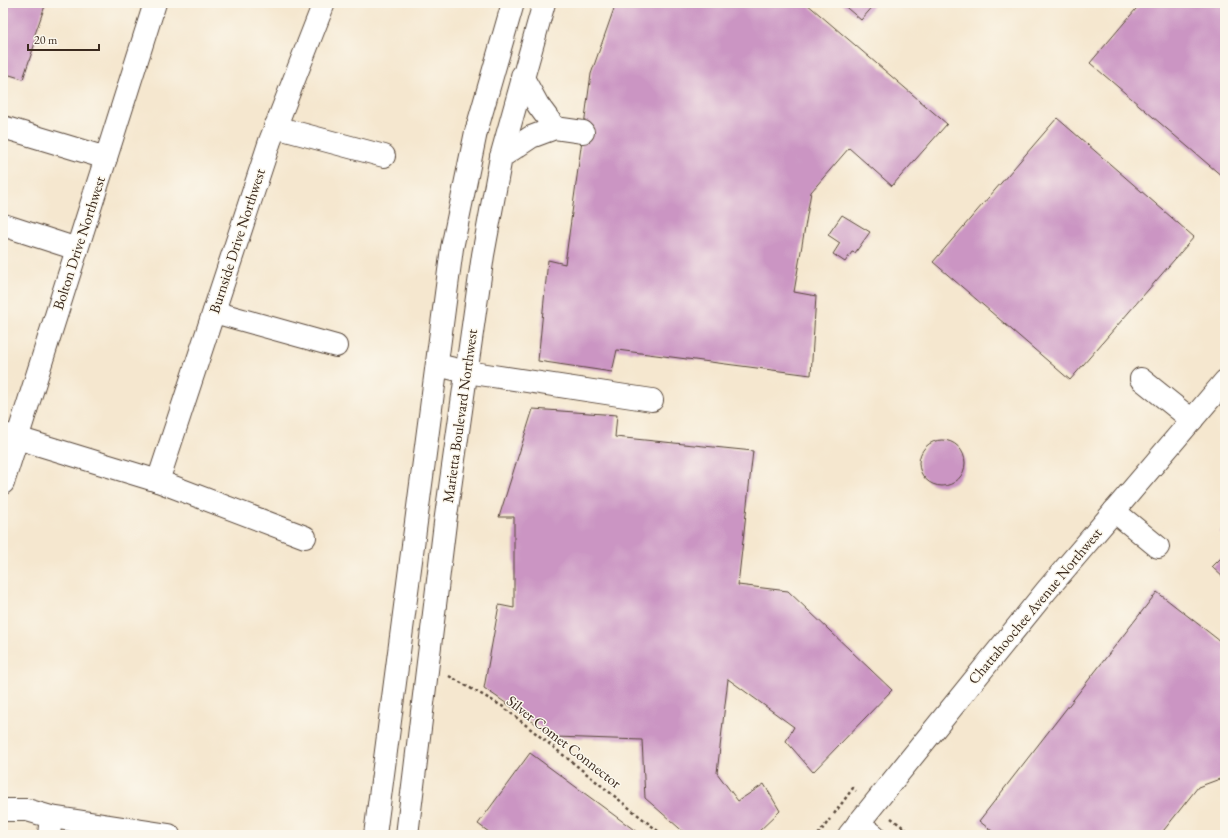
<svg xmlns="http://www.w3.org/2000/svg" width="1228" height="838" font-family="'EB Garamond',serif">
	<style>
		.building { fill: #cb95c3 }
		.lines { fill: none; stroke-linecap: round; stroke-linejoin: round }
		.minor-casing { stroke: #574639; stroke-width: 24 }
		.major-casing { stroke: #574639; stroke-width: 24 }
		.path { stroke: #574639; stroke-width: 2.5; stroke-dasharray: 3 3; stroke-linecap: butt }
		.minor { stroke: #fff; stroke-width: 22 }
		.major { stroke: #fff; stroke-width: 22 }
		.labels { text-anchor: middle; stroke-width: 3; stroke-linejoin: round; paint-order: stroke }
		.street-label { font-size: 15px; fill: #3b2a1e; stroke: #fbf7ec }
	</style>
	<rect width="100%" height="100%" fill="#fbf7ec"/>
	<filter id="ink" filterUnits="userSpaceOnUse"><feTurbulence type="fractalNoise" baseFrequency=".025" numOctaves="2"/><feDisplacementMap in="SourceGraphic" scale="8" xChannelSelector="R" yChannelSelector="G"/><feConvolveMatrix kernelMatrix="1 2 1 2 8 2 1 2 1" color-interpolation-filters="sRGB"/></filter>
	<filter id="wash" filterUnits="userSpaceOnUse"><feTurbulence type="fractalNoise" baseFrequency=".012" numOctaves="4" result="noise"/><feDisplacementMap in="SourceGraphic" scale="16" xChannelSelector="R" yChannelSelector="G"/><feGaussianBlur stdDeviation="0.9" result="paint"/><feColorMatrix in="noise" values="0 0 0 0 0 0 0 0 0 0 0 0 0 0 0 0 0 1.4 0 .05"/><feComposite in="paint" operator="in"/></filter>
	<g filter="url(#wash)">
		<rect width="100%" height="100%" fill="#f5e7cf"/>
		<g id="blocks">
			<!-- building -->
			<g class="building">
				<path d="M3 3H46L34 37H37L23 79 3 73Z"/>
				<path d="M616 3H806L947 124 892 186 849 148 811 192 794 292 816 296 811 375 617 350 612 372 538 361 548 260 565 264 591 74Z"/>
				<path d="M841 3H876L861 20Z"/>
				<path d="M1141 3H1225V175L1223 177 1090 63Z"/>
				<path d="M1057 118 1194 237 1070 380 933 262Z"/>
				<path d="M842 215 870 232 855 253 852 252 845 262 833 254 840 243 828 235Z"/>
				<path d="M533 409 617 415 615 437 753 451 738 585 788 591 892 690 813 772 786 741 794 727 728 679 717 773 738 801 764 784 780 811 755 835H687L645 798 642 740 555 737 484 688 499 605 514 608V517H499Z"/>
				<circle cx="942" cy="463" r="23"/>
				<path d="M1225 526V537L1220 532Z"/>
				<path d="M1225 554V579L1212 567Z"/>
				<path d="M1157 592 1225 645V777L1198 787 1160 835H997L979 821Z"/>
				<path d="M530 753 641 835H493L478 824Z"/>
			</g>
		</g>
	</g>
	<g filter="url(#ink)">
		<use href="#blocks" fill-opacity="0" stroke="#574639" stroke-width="1"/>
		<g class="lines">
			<!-- minor casing -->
			<g class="minor-casing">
				<g id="minor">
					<path d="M522 76 538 105 555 128"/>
					<path d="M3 127 106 158"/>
					<path d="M275 127 384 156"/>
					<path d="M501 157 531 137 555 128 583 132"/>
					<path d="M3 225 77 249"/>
					<path d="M214 312 336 346"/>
					<path d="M437 365 467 372 652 400"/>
					<path d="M1141 379 1192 420"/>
					<path d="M4 434 158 481 305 537"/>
					<path d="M158 481 270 141 324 3"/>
					<path d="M3 483 155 3"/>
					<path d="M1114 511 1158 547"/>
					<path d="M3 810H27L51 817 169 835"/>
					<path d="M858 823 874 835"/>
					<path d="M49 835 51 817"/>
					<path d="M849 835 1046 591 1225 381"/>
				</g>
			</g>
			<!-- major casing -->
			<g class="major-casing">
				<g id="major">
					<path d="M375 835 452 248 476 132 513 3"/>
					<path d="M407 835 445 523 483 255 501 157 544 3"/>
				</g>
			</g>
			<!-- path -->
			<g class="path">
				<path d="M449 676 502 706 663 835"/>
				<path d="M834 814 853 788 856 791"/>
				<path d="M891 818 913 835"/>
				<path d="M818 835 830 819"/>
			</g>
			<!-- minor -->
			<use href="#minor" class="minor"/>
			<!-- major -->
			<use href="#major" class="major"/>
		</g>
	</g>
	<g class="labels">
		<!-- street labels -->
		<g class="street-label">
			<text transform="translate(237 241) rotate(-72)" y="5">Burnside Drive Northwest</text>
			<text transform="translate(79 243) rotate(-72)" y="5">Bolton Drive Northwest</text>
			<text transform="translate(460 416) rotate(-82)" y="5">Marietta Boulevard Northwest</text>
			<text transform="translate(1035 606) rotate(-50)" y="5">Chattahoochee Avenue Northwest</text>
			<text transform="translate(564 742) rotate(38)" y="5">Silver Comet Connector</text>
		</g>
	</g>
	<!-- margin -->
	<rect width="1228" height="838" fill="none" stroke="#fbf7ec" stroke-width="16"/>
	<!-- scale -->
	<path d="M28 44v6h71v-6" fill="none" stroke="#3b2a1e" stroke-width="2"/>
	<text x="34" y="44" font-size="12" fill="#3b2a1e" stroke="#fbf7ec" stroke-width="3" paint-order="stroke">20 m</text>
</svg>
